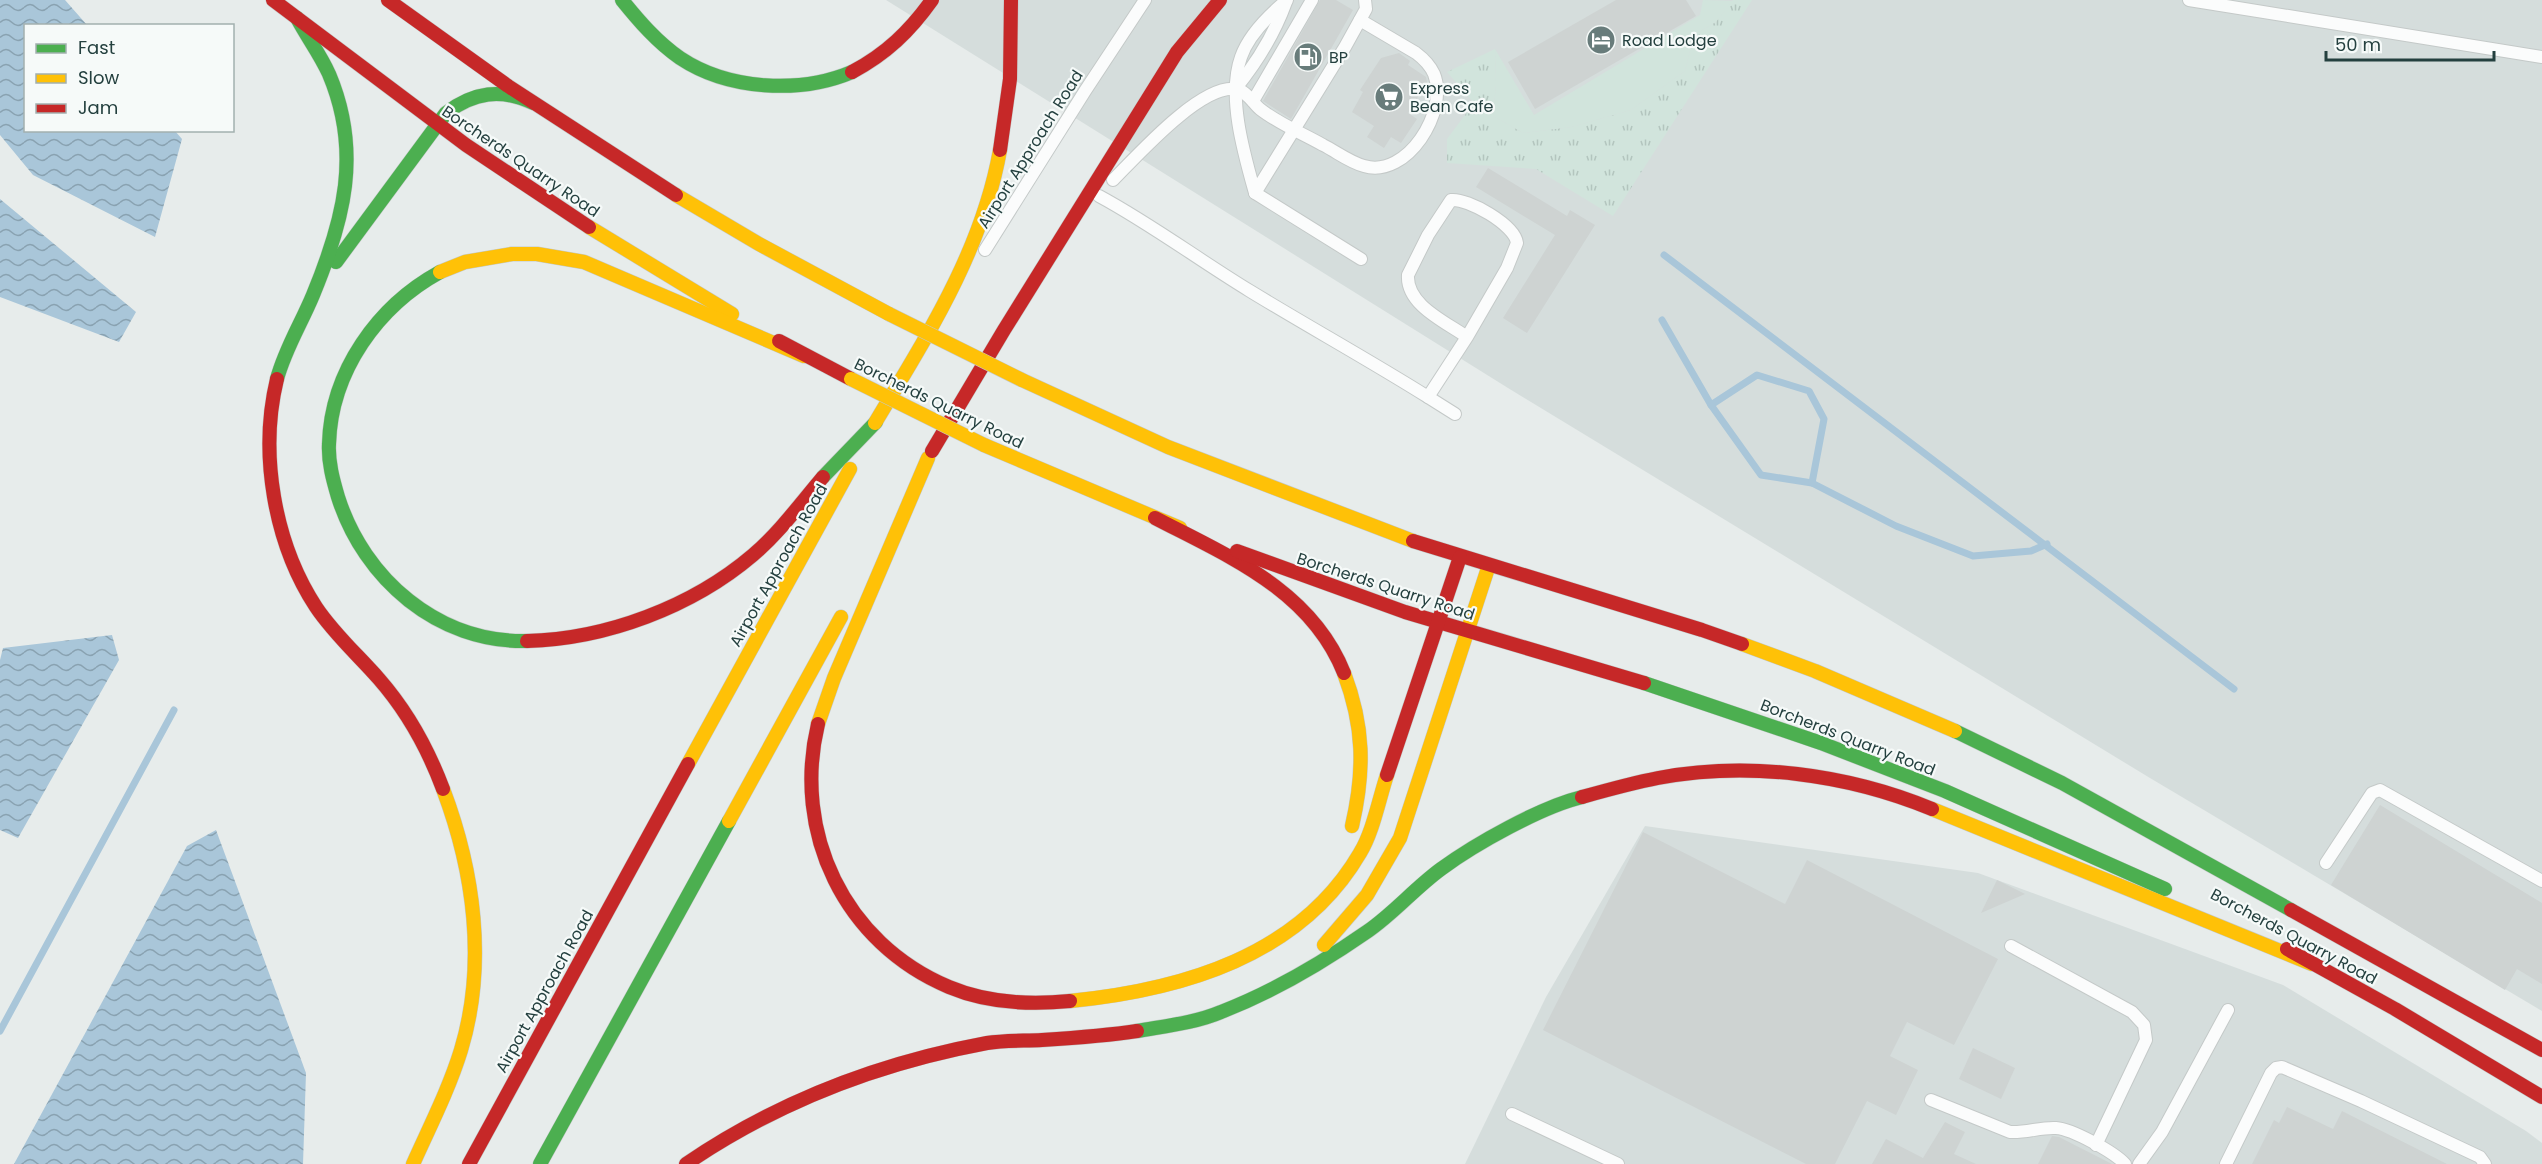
<svg xmlns="http://www.w3.org/2000/svg" width="2542" height="1164" font-family="Poppins,sans-serif">
	<style>
		.built { fill: #d5dddc }
		.grass { fill: #d1e4dc }
		.park { fill: url(#park-tufts) }
		.water { fill: url(#water-waves) }
		.lines { fill: none; stroke-linecap: round; stroke-linejoin: round }
		.stream { stroke: #a9c6d9; stroke-width: 7 }
		.building { fill: #ced3d2 }
		.lane-casing { stroke: #c4c9c8; stroke-width: 14 }
		.fast-casing { stroke: #c3c9c8; stroke-width: 15 }
		.slow-casing { stroke: #c3c9c8; stroke-width: 15 }
		.jam-casing { stroke: #c3c9c8; stroke-width: 15 }
		.lane { stroke: #fbfcfc; stroke-width: 12 }
		.fast { stroke: #4caf50; stroke-width: 14 }
		.slow { stroke: #ffc107; stroke-width: 14 }
		.jam { stroke: #c62828; stroke-width: 14 }
		.slow-bridge-casing { stroke: #c3c9c8; stroke-width: 15; stroke-linecap: butt }
		.slow-bridge { stroke: #ffc107; stroke-width: 14 }
		.labels { text-anchor: middle; stroke-width: 4.5; stroke-linejoin: round; paint-order: stroke }
		.poi-label { font-size: 16px; fill: #24403f; stroke: #f6faf9; text-anchor: start }
		.street-label { font-size: 16px; fill: #24403f; stroke: #f6faf9 }
	</style>
	<defs>
		<pattern id="park-tufts" width="24" height="20" patternUnits="userSpaceOnUse" patternTransform="scale(1.5)"><rect width="24" height="20" fill="#d1e4dc"/><path d="M3 7l-1-3M5 7V3M7 7l1-3M15 17l-1-3M17 17v-4M19 17l1-3" fill="none" stroke="#b3c5be"/></pattern>
		<pattern id="water-waves" width="16" height="10" patternUnits="userSpaceOnUse" patternTransform="scale(1.5)"><rect width="16" height="10" fill="#a9c6d9"/><path d="M0 5q4-4 8 0t8 0" fill="none" stroke="#89a2b1"/></pattern>
	</defs>
	<rect width="100%" height="100%" fill="#e7eceb"/>
	<!-- built -->
	<g class="built">
		<path d="M886 0H2542V1011L2150 778 1508 388Z"/>
		<path d="M1645 826 1978 873 2283 985 2526 1131 2542 1143V1164H1465L1546 997Z"/>
	</g>
	<!-- grass -->
	<path class="grass" d="M1703 0 1733 1 1716 22 1694 35 1685 71 1631 110 1572 127 1523 133 1493 116 1496 84 1495 49 1534 115 1700 15Z"/>
	<!-- park -->
	<path class="park" d="M1733 0H1752L1613 216 1536 169 1447 163V139L1474 103 1447 72 1495 49 1496 84 1493 116 1523 133 1572 127 1631 110 1685 71 1694 35 1716 22Z"/>
	<!-- water -->
	<g class="water">
		<path d="M0 0H65L87 25 26 26V130L175 131 182 139 155 237 33 175 0 135Z"/>
		<path d="M0 199 136 312 119 342 0 297Z"/>
		<path d="M112 635 119 660 18 838 0 830V660L3 648Z"/>
		<path d="M216 830 306 1073 303 1164H14L187 846Z"/>
	</g>
	<g class="lines">
		<!-- stream -->
		<g class="stream">
			<path d="M1664 255 2234 689"/>
			<path d="M1662 320 1711 405 1761 475 1812 483"/>
			<path d="M1711 405 1757 375 1809 391 1824 419 1812 483 1896 526 1973 556 2031 551 2047 544"/>
			<path d="M0 1031 174 710"/>
		</g>
	</g>
	<!-- building -->
	<g class="building">
		<path d="M1320 0H1336L1353 10 1291 119 1263 101Z"/>
		<path d="M1616 0H1686L1696 16 1535 109 1508 62Z"/>
		<path d="M1399 53 1410 61 1408 65 1426 77 1427 82 1408 113 1417 119 1401 143 1391 137 1384 148 1367 137 1374 126 1352 112 1363 92 1360 90 1381 58Z"/>
		<path d="M1488 168 1567 216 1570 210 1595 225 1527 333 1503 318 1555 235 1476 187Z"/>
		<path d="M2380 805 2542 903V984L2517 969 2505 990 2331 885Z"/>
		<path d="M1643 832 1785 904 1807 860 1998 959 1954 1045 1907 1022 1890 1056 1918 1070 1896 1115 1867 1101 1835 1164H1806L1543 1030Z"/>
		<path d="M1997 880 2025 894 1981 913Z"/>
		<path d="M1973 1048 2015 1068 2001 1099 1959 1079Z"/>
		<path d="M2287 1107 2333 1129 2342 1111 2447 1164H2252L2274 1120 2279 1123Z"/>
		<path d="M1945 1122 1965 1132 1954 1154 1976 1164H1872L1886 1139 1923 1158Z"/>
		<path d="M2052 1136 2059 1137 2112 1164H2038Z"/>
	</g>
	<g class="lines">
		<!-- lane casing -->
		<g class="lane-casing">
			<g id="lane">
				<path d="M1287 0C1269 15 1249 34 1241 57 1227 96 1244 154 1255 193L1361 259"/>
				<path d="M2189 0 2542 57"/>
				<path d="M1236 88C1258 61 1274 35 1286 2"/>
				<path d="M1253 101 1312 0"/>
				<path d="M1113 180C1137 156 1200 85 1235 89 1246 90 1253 103 1260 109 1279 124 1302 133 1323 145 1337 152 1349 162 1364 166 1407 179 1449 111 1434 74 1430 65 1424 59 1416 53L1360 20"/>
				<path d="M1255 193 1345 47 1366 9 1365 0"/>
				<path d="M1099 196C1151 224 1199 260 1250 291 1309 327 1369 360 1428 397L1467 337 1507 268 1517 243C1515 225 1468 198 1451 200L1428 235 1408 275C1406 305 1446 322 1467 337"/>
				<path d="M985 250 1085 91 1145 0"/>
				<path d="M1428 397 1455 414"/>
				<path d="M2326 863 2372 793 2380 790 2542 881"/>
				<path d="M2011 946 2132 1012 2144 1025 2146 1040 2096 1145"/>
				<path d="M1931 1100 2010 1132C2026 1133 2041 1127 2056 1128 2072 1129 2114 1152 2125 1164"/>
				<path d="M1512 1114 1618 1164"/>
				<path d="M2139 1164 2162 1132 2228 1010"/>
				<path d="M2226 1164 2271 1073 2276 1068 2282 1067 2361 1101 2480 1157 2485 1164"/>
			</g>
		</g>
		<!-- fast casing -->
		<g class="fast-casing">
			<g id="fast">
				<path d="M622 0C639 21 657 42 680 58 728 90 800 94 852 72"/>
				<path d="M336 262 446 113C474 92 501 88 533 103"/>
				<path d="M440 272C378 306 331 371 329 444 328 462 333 480 338 497 364 579 438 643 527 641"/>
				<path d="M277 379C285 349 301 324 313 295 344 220 362 152 329 74 320 54 307 37 297 18"/>
				<path d="M823 477 876 422"/>
				<path d="M1644 683 1821 743 1945 791 2165 889"/>
				<path d="M1955 731 2062 783 2291 910"/>
				<path d="M1137 1031C1165 1026 1195 1023 1221 1012 1273 992 1322 963 1368 931 1394 913 1415 888 1441 869 1475 844 1541 807 1582 797"/>
				<path d="M540 1164 729 821"/>
			</g>
		</g>
		<!-- slow casing -->
		<g class="slow-casing">
			<g id="slow">
				<path d="M676 195 759 244 889 314"/>
				<path d="M589 227 732 314"/>
				<path d="M440 272 465 262 512 254H537L584 262 804 356"/>
				<path d="M1022 380 1168 447 1413 541"/>
				<path d="M875 423C927 336 982 251 1000 150"/>
				<path d="M984 445 1180 528"/>
				<path d="M1742 644 1815 671 1955 731"/>
				<path d="M1344 673C1364 726 1365 770 1352 826"/>
				<path d="M818 724 834 678 928 458"/>
				<path d="M688 764 850 469"/>
				<path d="M1932 809 2312 964"/>
				<path d="M729 821 841 617"/>
				<path d="M1324 945 1367 895 1400 838 1489 565"/>
				<path d="M1070 1001C1182 990 1300 956 1360 853 1373 832 1379 799 1387 775"/>
				<path d="M413 1164C430 1126 449 1089 461 1050 487 964 474 871 443 789"/>
			</g>
		</g>
		<!-- jam casing -->
		<g class="jam-casing">
			<g id="jam">
				<path d="M273 0 466 145 589 227"/>
				<path d="M388 0 508 86 676 195"/>
				<path d="M852 72C886 54 910 31 932 0"/>
				<path d="M1000 150 1010 79 1011 0"/>
				<path d="M779 341 851 379"/>
				<path d="M277 379C259 453 274 543 316 607 334 634 358 655 379 679 407 711 428 749 443 789"/>
				<path d="M932 451 1004 330 1177 52 1220 0"/>
				<path d="M1155 518C1228 556 1311 590 1344 673"/>
				<path d="M1413 541 1702 630 1742 644"/>
				<path d="M1237 551 1405 612 1644 683"/>
				<path d="M527 641C606 639 692 607 753 555 780 532 800 504 823 477"/>
				<path d="M818 724C792 832 844 943 949 987 987 1003 1030 1005 1070 1001"/>
				<path d="M1387 775 1460 557"/>
				<path d="M1582 797C1607 790 1632 783 1658 778 1749 761 1847 774 1932 809"/>
				<path d="M2291 910 2542 1050"/>
				<path d="M2287 949 2395 1009 2542 1097"/>
				<path d="M469 1164 688 764"/>
				<path d="M686 1164C777 1102 879 1063 987 1043 1005 1040 1024 1041 1042 1040 1074 1038 1105 1036 1137 1031"/>
			</g>
		</g>
		<!-- lane -->
		<use href="#lane" class="lane"/>
		<!-- fast -->
		<use href="#fast" class="fast"/>
		<!-- slow -->
		<use href="#slow" class="slow"/>
		<!-- jam -->
		<use href="#jam" class="jam"/>
		<!-- slow-bridge casing -->
		<g class="slow-bridge-casing">
			<g id="slow-bridge">
				<path d="M889 314 1022 380"/>
				<path d="M851 379 984 445"/>
			</g>
		</g>
		<!-- slow-bridge -->
		<use href="#slow-bridge" class="slow-bridge"/>
	</g>
	<!-- icons -->
	<defs>
		<g id="hotel-disc" transform="scale(1.5)"><circle r="9.5" fill="#687c7b" stroke="#f6faf9"/><path d="M-6-4.5h1.5V1H6V5H4.5V3h-9V5H-6ZM-4 0a1.8 1.8 0 1 1 3.6 0ZM.5 0V-2.5h3Q6-2.5 6 0Z" fill="#fff"/></g>
		<g id="fuel-disc" transform="scale(1.5)"><circle r="9.5" fill="#687c7b" stroke="#f6faf9"/><path d="M-5.5-6h7V0h2V4h1.3V-2.5L3-4.5l.8-.8L6-3V5H2.5V1h-1V6h-7ZM-4.2-4.7v3.2H.2V-4.7Z" fill="#fff"/></g>
		<g id="supermarket-disc" transform="scale(1.5)"><circle r="9.5" fill="#687c7b" stroke="#f6faf9"/><path d="M-6-5.5h2.5l.6 2H6L4.5 2H-2.5L-4.4-4H-6ZM-1.5 3.2a1.3 1.3 0 1 0 .1 0ZM3 3.2a1.3 1.3 0 1 0 .1 0Z" fill="#fff"/></g>
	</defs>
	<g fill-rule="evenodd">
		<use href="#hotel-disc" x="1601" y="40"/>
		<use href="#fuel-disc" x="1308" y="57"/>
		<use href="#supermarket-disc" x="1389" y="97"/>
	</g>
	<g class="labels">
		<!-- poi labels -->
		<g class="poi-label">
			<text x="1622" y="46">Road Lodge</text>
			<text x="1329" y="63">BP</text>
			<text x="1410" y="94">Express<tspan x="1410" dy="18">Bean Cafe</tspan></text>
		</g>
		<!-- street labels -->
		<g class="street-label">
			<text transform="translate(1030 149) rotate(-58)" y="6">Airport Approach Road</text>
			<text transform="translate(521 161) rotate(34)" y="6">Borcherds Quarry Road</text>
			<text transform="translate(939 403) rotate(26)" y="6">Borcherds Quarry Road</text>
			<text transform="translate(778 565) rotate(-61)" y="6">Airport Approach Road</text>
			<text transform="translate(1386 586) rotate(18)" y="6">Borcherds Quarry Road</text>
			<text transform="translate(1848 737) rotate(21)" y="6">Borcherds Quarry Road</text>
			<text transform="translate(2294 936) rotate(28)" y="6">Borcherds Quarry Road</text>
			<text transform="translate(544 991) rotate(-61)" y="6">Airport Approach Road</text>
		</g>
	</g>
	<!-- legend -->
	<rect x="24" y="24" width="210" height="108" fill="#f6faf9" stroke="#a2b0af" stroke-width="1.5"/>
	<rect x="36" y="44" width="30" height="9" fill="#4caf50" stroke="#a2b0af" stroke-width="1.5"/>
	<text x="78" y="54" font-size="18" fill="#24403f">Fast</text>
	<rect x="36" y="74" width="30" height="9" fill="#ffc107" stroke="#a2b0af" stroke-width="1.5"/>
	<text x="78" y="84" font-size="18" fill="#24403f">Slow</text>
	<rect x="36" y="104" width="30" height="9" fill="#c62828" stroke="#a2b0af" stroke-width="1.5"/>
	<text x="78" y="114" font-size="18" fill="#24403f">Jam</text>
	<!-- scale -->
	<path d="M2326 51v9h168v-9" fill="none" stroke="#24403f" stroke-width="3"/>
	<text x="2335" y="51" font-size="18" fill="#24403f" stroke="#f6faf9" stroke-width="4.5" paint-order="stroke">50 m</text>
</svg>
